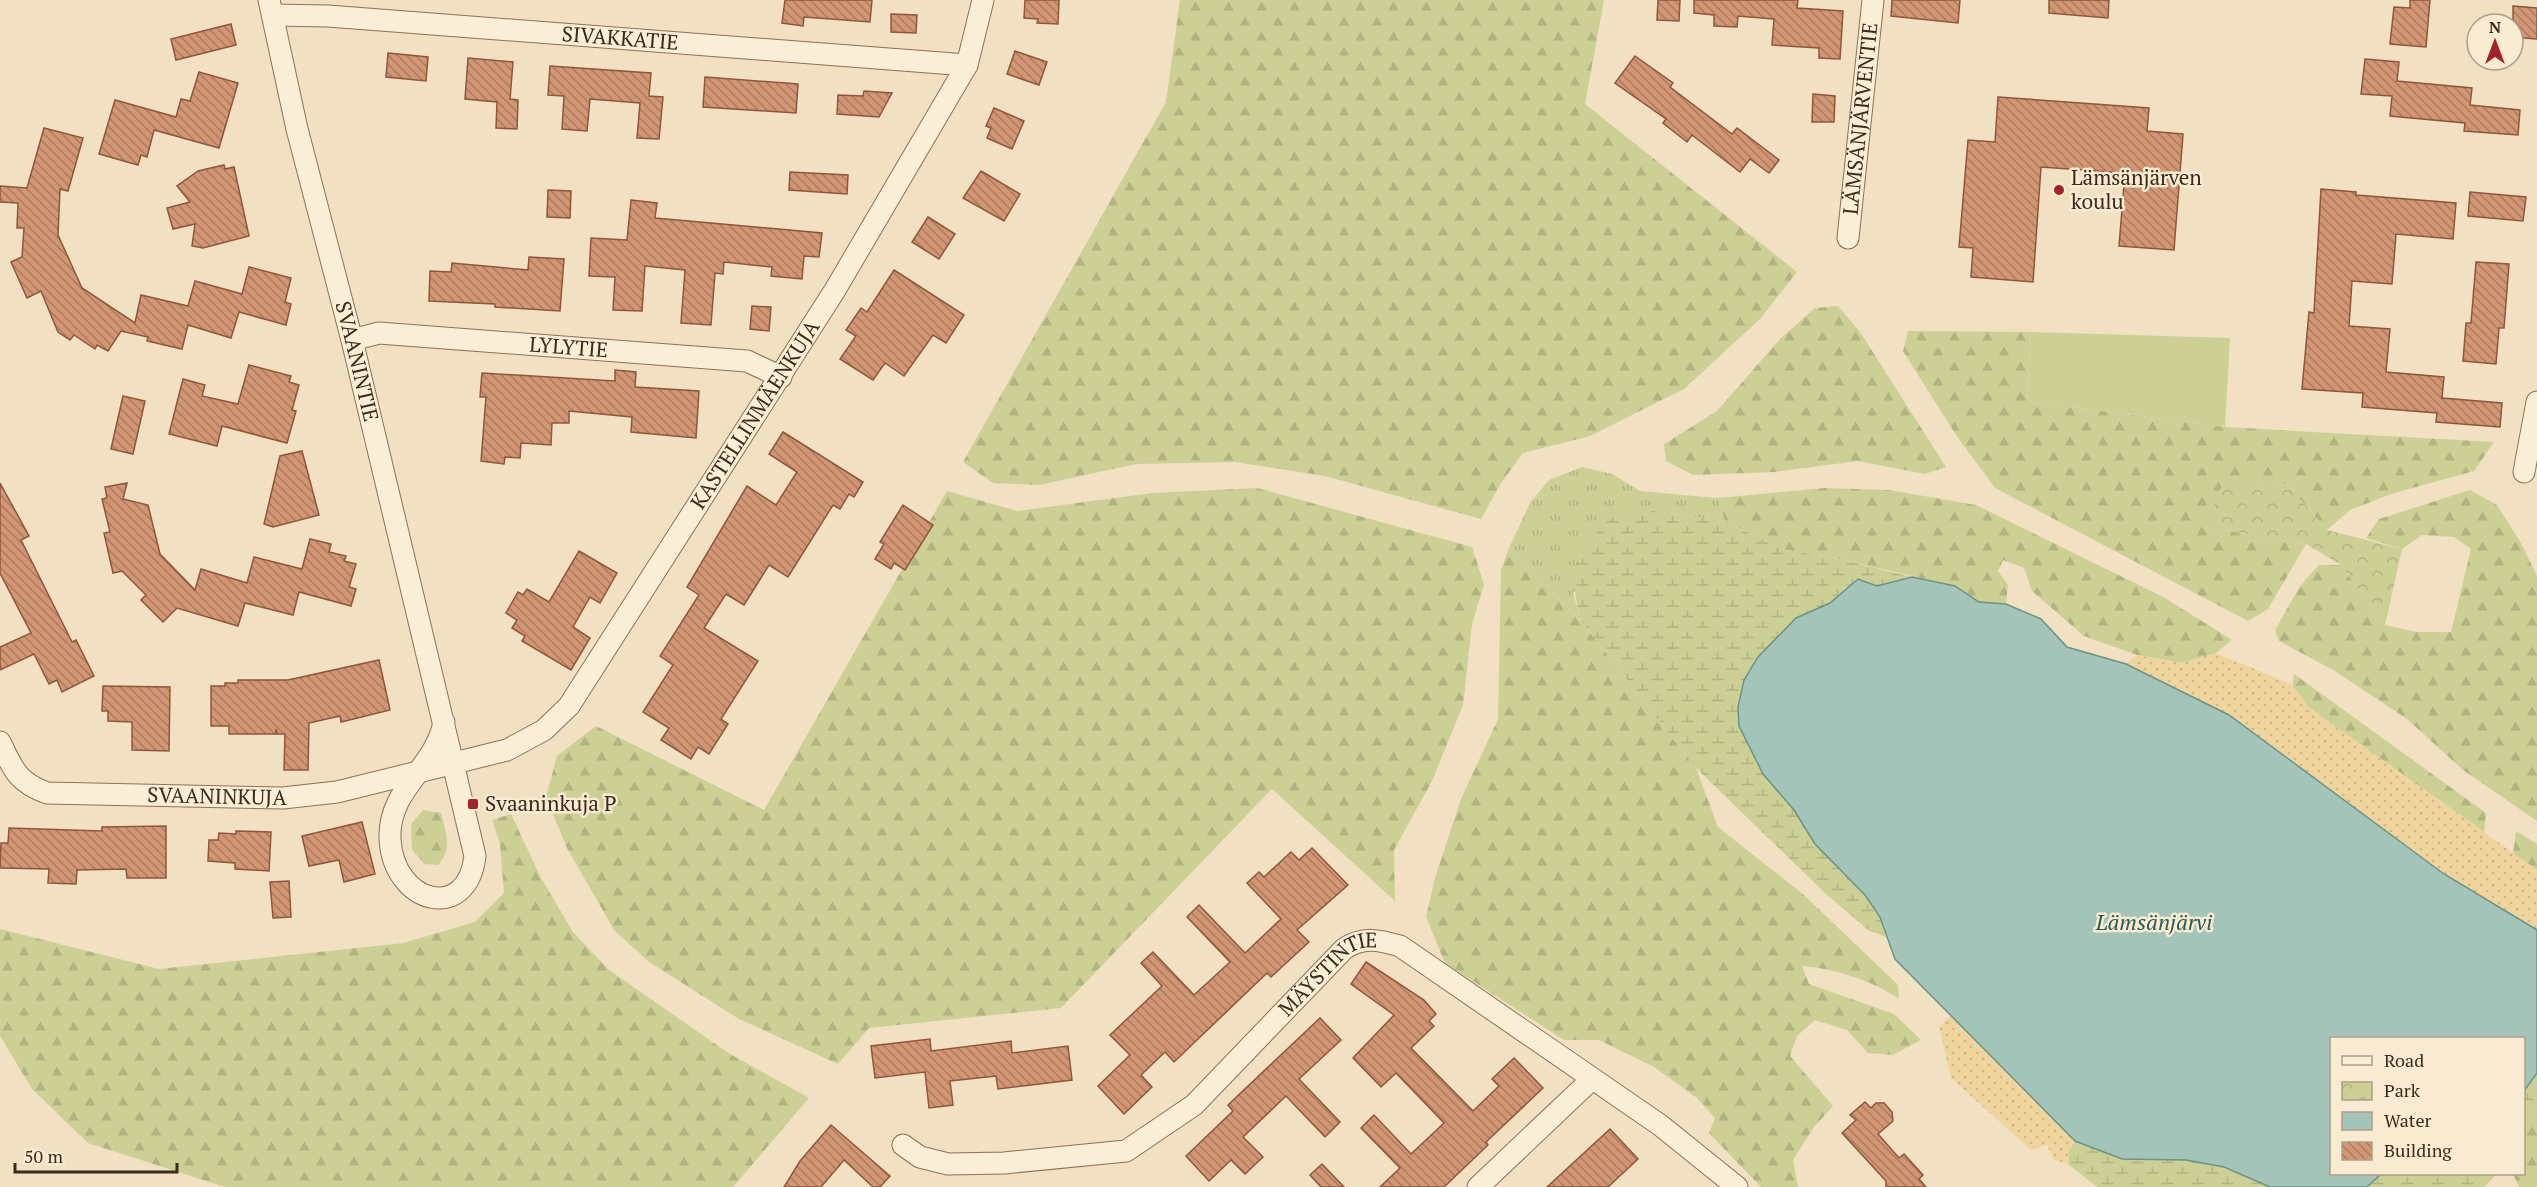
<svg xmlns="http://www.w3.org/2000/svg" width="2537" height="1187" font-family="'PT Serif',serif">
	<style>
		.grass { fill: url(#grass-tufts) }
		.forest { fill: url(#forest-firs) }
		.wetland { fill: url(#wetland-marsh) }
		.sand { fill: url(#sand-dots) }
		.park { fill: url(#park-crowns) }
		.garden { fill: #cdd095 }
		.water { fill: #a5c4b9; stroke: #6b9386; stroke-width: 1.5 }
		.building { fill: url(#building-back-hatch); stroke: #8e573b; stroke-width: 1.5 }
		.lines { fill: none; stroke-linecap: round; stroke-linejoin: round }
		.street-casing { stroke: #8d7158; stroke-width: 23 }
		.street { stroke: #fbeed6; stroke-width: 21 }
		.poi-dot { fill: #a1232b; stroke: #f8ebd2; stroke-width: 2 }
		.labels { text-anchor: middle; stroke-width: 5; stroke-linejoin: round; paint-order: stroke }
		.street-label { font-size: 21px; fill: #3b2a1d; stroke: #f8ebd2 }
		.poi-label { font-size: 21px; fill: #3b2a1d; stroke: #f8ebd2; text-anchor: start }
		.water-label { font-size: 22px; font-style: italic; fill: #2b5c56; stroke: #f8ebd2 }
	</style>
	<defs>
		<pattern id="grass-tufts" width="24" height="20" patternUnits="userSpaceOnUse" patternTransform="scale(1.5)"><rect width="24" height="20" fill="#cdd095"/><path d="M3 7l-1-3M5 7V3M7 7l1-3M15 17l-1-3M17 17v-4M19 17l1-3" fill="none" stroke="#b1b380"/></pattern>
		<pattern id="forest-firs" width="22" height="20" patternUnits="userSpaceOnUse" patternTransform="scale(1.5)"><rect width="22" height="20" fill="#cdd095"/><path d="M5 1l3.5 6h-7zM16 11l3.5 6h-7z" fill="#b1b380"/></pattern>
		<pattern id="wetland-marsh" width="20" height="14" patternUnits="userSpaceOnUse" patternTransform="scale(1.5)"><rect width="20" height="14" fill="#cdd095"/><path d="M1 5h8M5 5V1M11 12h8M15 12V8" fill="none" stroke="#b1b380"/></pattern>
		<pattern id="sand-dots" width="8" height="8" patternUnits="userSpaceOnUse" patternTransform="scale(1.5)"><rect width="8" height="8" fill="#efd59d"/><path d="M2 2h.1M6 6h.1" fill="none" stroke="#ceb787" stroke-width="1.8" stroke-linecap="round"/></pattern>
		<pattern id="park-crowns" width="20" height="18" patternUnits="userSpaceOnUse" patternTransform="scale(1.5)"><rect width="20" height="18" fill="#cdd095"/><path d="M2 6a3 3 0 1 1 6 0M12 15a3 3 0 1 1 6 0" fill="none" stroke="#b1b380"/></pattern>
		<pattern id="building-back-hatch" width="6" height="6" patternUnits="userSpaceOnUse" patternTransform="scale(1.5)"><rect width="6" height="6" fill="#d29675"/><path d="M-1 5l2 2M0 0l6 6M5-1l2 2" fill="none" stroke="#ac7b5f"/></pattern>
	</defs>
	<rect width="100%" height="100%" fill="#f1e0c2"/>
	<!-- grass -->
	<path class="grass" d="M1582 467 1612 474 1640 491 1717 498 1725 521 1653 511 1573 593 1581 621 1509 548 1530 503 1549 480Z"/>
	<!-- forest -->
	<g class="forest">
		<path d="M1180 0H1604L1585 104 1797 272 1760 319 1684 389 1590 436 1523 453 1501 483 1481 519 1325 476 1235 462 1136 464 1039 485 993 483 963 462 1166 102Z"/>
		<path d="M1838 306 1860 332 1946 467 1925 474 1858 461 1775 472 1693 475 1666 461 1664 444 1717 411 1780 339 1815 308Z"/>
		<path d="M1908 331 2031 332 2027 401 2225 427 2494 442 2474 471 2391 494 2350 510 2327 530 2287 484 2224 481 2206 527 2306 544 2268 609 2248 621 1995 488 1956 435 1903 351Z"/>
		<path d="M1257 488 1472 547 1484 585 1472 624 1463 705 1432 781 1394 850 1395 901 1272 789 1061 1008 869 1028 838 1064 739 1019 649 962 614 930 567 848 546 797 557 756 596 726 764 810 947 491 1017 511 1152 493Z"/>
		<path d="M1825 488 1889 490 1976 505 2165 598 2232 640 2216 653 2182 663 2137 655 2084 636 2032 591 2024 568 2003 560 1998 571 2008 585 2006 604 1979 602 1955 586 1840 559 1781 549 1725 521 1717 498Z"/>
		<path d="M2470 490 2497 505 2521 543 2537 576V821L2463 770 2407 719 2335 671 2279 641 2275 630 2300 586 2319 565H2341L2385 625 2416 632H2451L2471 549 2454 537 2422 535 2402 549 2366 538 2379 519Z"/>
		<path d="M1509 548 1581 621 1696 768 1718 827 1804 895 1898 985 1899 999C1874 981 1833 968 1802 966L1809 984 1894 1014 1921 1040 1893 1055 1868 1053 1847 1030 1815 1020 1797 1036 1790 1056 1833 1106 1814 1127 1793 1160 1798 1187H1761L1709 1133 1715 1118 1697 1098 1654 1067 1599 1040H1564L1445 963 1426 917 1435 878 1461 799 1498 719 1501 570Z"/>
		<path d="M2294 674 2486 813 2484 832 2308 707 2293 685Z"/>
		<path d="M423 810 441 813C446 833 453 849 438 865L425 864 412 850 411 824Z"/>
		<path d="M511 814 540 876 573 932 609 970 730 1054 809 1098 733 1187H225L88 1143 32 1089 0 1036V929L159 969 403 943 475 922 504 893 500 844 492 820Z"/>
		<path d="M2516 831 2537 844V870L2513 854Z"/>
		<path d="M2537 1105V1187H2519L2513 1174H2524V1118Z"/>
	</g>
	<!-- wetland -->
	<g class="wetland">
		<path d="M1653 511 1725 521 1781 549 1840 559 1912 577 1877 586 1858 579 1830 603 1796 618 1758 657 1763 774 1794 810 1815 844 1865 895 1880 917 1886 937 1868 930 1825 893 1696 768 1581 621C1567 570 1577 558 1608 518Z"/>
		<path d="M2537 1073V1105L2524 1118V1091Z"/>
		<path d="M2075 1141 2122 1159 2186 1160 2224 1167 2270 1187H2097L2068 1164 2069 1150Z"/>
		<path d="M2381 1174H2497L2484 1187H2367Z"/>
	</g>
	<!-- sand -->
	<g class="sand">
		<path d="M2216 653 2293 685 2308 707 2537 870V930L2444 874 2126 664 2137 655 2182 663Z"/>
		<path d="M1950 1016 2075 1141 2069 1150 2068 1164 2054 1160 2047 1145 2031 1150 1951 1078 1939 1027Z"/>
	</g>
	<!-- park -->
	<path class="park" d="M2224 480 2287 484 2327 530 2402 549 2385 625 2341 565 2306 544 2205 527Z"/>
	<!-- garden -->
	<path class="garden" d="M2031 332 2230 338 2225 427 2027 401Z"/>
	<!-- water -->
	<path class="water" d="M1912 577 1955 586 1979 602 2006 604 2041 619 2067 647 2126 664 2229 715 2444 874 2537 930V1073L2524 1091V1038H2332V1174H2381L2367 1187H2270L2224 1167 2186 1160 2122 1159 2075 1141 1895 959 1880 917 1865 895 1815 844 1794 810 1763 774 1739 726 1738 707 1744 680 1758 657 1796 618 1830 603 1858 579 1877 586Z"/>
	<!-- building -->
	<g class="building">
		<path d="M785 0H872L870 22 804 17 803 26 782 23Z"/>
		<path d="M1025 0H1059L1058 24 1037 23 1038 19 1024 18Z"/>
		<path d="M1658 0H1680L1679 21 1657 20Z"/>
		<path d="M1694 0H1798L1797 8 1843 11 1840 59 1819 58V48L1772 45 1774 19 1738 16 1737 27 1714 26V15L1694 13Z"/>
		<path d="M1892 0H1960L1958 23 1891 16Z"/>
		<path d="M2049 0H2109L2108 18 2049 13Z"/>
		<path d="M2410 0H2430L2426 47 2390 44 2394 7 2410 8Z"/>
		<path d="M2513 6 2537 8V39L2513 37Z"/>
		<path d="M891 14 917 15 916 33 891 32Z"/>
		<path d="M231 24 236 45 176 60 171 39Z"/>
		<path d="M1015 51 1047 62 1039 85 1007 74Z"/>
		<path d="M388 53 428 57 426 81 386 77Z"/>
		<path d="M1635 56 1673 83 1670 87 1732 134 1737 128 1779 160 1769 173 1750 159 1740 172 1692 135 1687 142 1663 123 1666 119 1615 83Z"/>
		<path d="M468 58 513 62 510 99 518 100 517 129 496 128 497 102 465 99Z"/>
		<path d="M2365 59 2399 62 2397 81 2472 88 2470 105 2520 110 2518 135 2464 131 2465 123 2390 116 2392 96 2361 94Z"/>
		<path d="M550 66 651 73 649 96 663 97 659 139 637 138 640 103 590 99 587 131 562 129 564 96 548 95Z"/>
		<path d="M199 72 238 83 219 148 154 130 147 157 141 155 138 165 99 154 115 100 176 117 181 99 190 101Z"/>
		<path d="M705 77 798 84 796 113 703 107Z"/>
		<path d="M864 91 892 93 879 117 837 114 838 95 863 96Z"/>
		<path d="M1813 94 1835 96 1834 122H1812Z"/>
		<path d="M1998 97 2149 108 2147 131 2183 134 2174 250 2119 246 2125 173 2041 167 2033 282 1971 277 1973 248 1959 247 1968 140 1995 142Z"/>
		<path d="M994 108 1024 121 1012 149 987 138 991 128 986 126Z"/>
		<path d="M44 128 83 138 68 191 60 189 58 235 82 288 135 323 141 295 188 306 195 281 242 294 249 267 291 278 285 302 291 304 286 325 239 312 231 338 188 325 182 349 147 341 148 337 121 331 108 351 97 345 95 349 74 335 70 340 58 332 41 291 27 298 11 262 22 257 24 228H17L18 203 0 202V186L27 188Z"/>
		<path d="M224 165 225 169 234 167 249 236 203 248 192 246 195 224 173 229 167 208 190 202 177 186 198 171Z"/>
		<path d="M981 171 1020 194 1004 221 963 198Z"/>
		<path d="M790 172 848 175 847 194 789 190Z"/>
		<path d="M2321 189 2356 192V195L2456 203 2453 239 2396 234 2392 284 2352 281 2349 326 2390 329 2386 372 2444 377 2442 398 2502 403 2500 427 2436 422 2437 413 2362 407 2363 393 2302 389 2309 312 2314 313Z"/>
		<path d="M548 190 571 191 570 218 547 217Z"/>
		<path d="M2470 192 2526 197 2523 221 2468 216Z"/>
		<path d="M631 200 657 203 655 218 822 233 819 257 804 256 802 279 771 276 772 267 724 262 723 274 715 273 711 325 681 323 685 270 645 266 642 311 613 310 615 277 589 276 591 238 627 240Z"/>
		<path d="M928 217 955 234 939 259 912 242Z"/>
		<path d="M529 257 564 259 560 311 495 307V304L429 301 430 271 451 272 452 263 528 270Z"/>
		<path d="M2476 262 2509 264 2504 328H2499L2496 364 2463 361 2466 323H2471Z"/>
		<path d="M894 270 964 315 946 343 933 335 904 376 885 363 873 380 840 359 856 336 846 330 861 308 867 312Z"/>
		<path d="M752 306 771 307 769 331 750 329Z"/>
		<path d="M249 365 291 376 289 382 299 385 292 410 296 411 287 443 222 426 217 446 169 434 183 379 205 385 202 396 238 404Z"/>
		<path d="M615 370 636 372 635 387 699 391 696 438 631 432 632 417 569 411V423H552L551 445 521 443 520 458 505 457 504 464 481 461 486 397H480L482 373 615 381Z"/>
		<path d="M123 396 145 401 133 454 111 449Z"/>
		<path d="M783 432 863 482 854 497 849 494 840 509 833 505 788 577 769 565 744 605 726 594 704 628 758 661 721 719 728 724 709 754 698 747 691 759 661 740 669 728 643 712 673 665 660 656 699 595 687 587 747 486 776 505 797 472 769 454Z"/>
		<path d="M302 451 319 515 273 527 264 524 280 456Z"/>
		<path d="M0 483 29 536 21 540 72 642 76 640 94 676 62 692 57 680 49 684 34 654 0 670V647L31 633 0 573Z"/>
		<path d="M127 483 123 499 148 505 160 554 195 590 201 569 247 583 254 557 302 569 310 539 331 544 329 552 346 556 344 561 356 564 349 587 356 589 351 606 299 592 293 615 245 603 238 626 177 608 163 622 141 600 146 595 122 571 113 573 104 533 110 532 102 499 107 498 105 487Z"/>
		<path d="M903 505 933 525 905 570 894 563 891 569 875 559 884 544 880 542Z"/>
		<path d="M579 551 617 573 600 603 590 597 573 627 590 638 571 670 522 641 525 636 512 628 517 620 506 613 518 592 523 595 527 589 549 602Z"/>
		<path d="M379 660 390 710 341 722 340 716 309 723 308 770H284L285 734H277L276 729V734H229V726H211V686H225V683H238V680H288Z"/>
		<path d="M103 686 170 687 169 751 132 750V722L108 721V711H102Z"/>
		<path d="M362 822 375 874 344 882 339 860 309 866 302 836Z"/>
		<path d="M166 826V878H127L126 869 77 870 76 884 48 883 49 869 0 868 1 843H8L9 828 102 831V827Z"/>
		<path d="M236 831 271 832 269 871 235 869V863L208 861 209 840H218L219 833 236 834Z"/>
		<path d="M1312 848 1348 885 1297 930 1309 942 1271 977 1267 973 1174 1062 1165 1052 1141 1075 1152 1087 1124 1114 1098 1086 1130 1055 1110 1035 1162 986 1141 963 1153 952 1194 995 1230 962 1187 917 1199 905 1245 953 1281 919 1247 883 1259 872 1264 877 1291 852 1299 860Z"/>
		<path d="M289 881 291 917 273 918 270 882Z"/>
		<path d="M1366 962 1424 1000 1436 1014 1429 1021 1434 1026 1411 1048 1473 1111 1499 1086 1492 1079 1514 1058 1543 1088 1486 1142 1488 1145 1444 1187H1380L1400 1168 1361 1128 1374 1115 1411 1154 1444 1123 1396 1073 1381 1087 1353 1058 1394 1015 1351 984Z"/>
		<path d="M1320 1018 1341 1040 1299 1079 1340 1122 1325 1137 1286 1096 1243 1137 1263 1157 1245 1174 1231 1160 1209 1181 1186 1156 1233 1111 1228 1105Z"/>
		<path d="M930 1039 931 1051 1011 1041 1012 1053 1068 1046 1072 1080 998 1089 996 1076 950 1081 953 1105 929 1108 925 1072 875 1078 871 1046Z"/>
		<path d="M1865 1102 1871 1108 1876 1103H1884L1892 1112 1893 1121 1878 1134 1899 1158 1904 1154 1923 1175 1919 1179 1926 1187H1886V1181L1842 1133 1856 1120 1850 1115Z"/>
		<path d="M831 1125 890 1176 880 1187H873L844 1160 821 1187H784L800 1161Z"/>
		<path d="M1610 1129 1638 1159 1608 1187H1547Z"/>
		<path d="M1322 1164 1344 1187H1321L1310 1175Z"/>
	</g>
	<g class="lines">
		<!-- street casing -->
		<g class="street-casing">
			<g id="street">
				<path id="s1" d="M269 0 297 129 352 340 475 856C467 924 393 903 390 839 388 788 435 769 444 722"/>
				<path id="s2" d="M273 15 328 16 967 65"/>
				<path id="s3" d="M1848 238 1873 0"/>
				<path id="s4" d="M352 340 379 333 747 361 781 377"/>
				<path d="M2524 472 2537 402"/>
				<path id="s5" d="M0 742C13 769 17 782 47 793L283 798 337 792 507 750 544 730 569 706 835 290 967 65 983 0"/>
				<path id="s6" d="M903 1145 920 1157 948 1164 1004 1163 1126 1151 1194 1105 1344 949C1363 936 1379 940 1400 946L1660 1125 1737 1187"/>
				<path d="M1478 1187 1591 1080"/>
			</g>
		</g>
		<!-- street -->
		<use href="#street" class="street"/>
	</g>
	<!-- markers -->
	<g class="poi-dot">
		<circle cx="2059" cy="190" r="6"/>
		<rect x="467" y="798" width="12" height="12" rx="3"/>
	</g>
	<g class="labels">
		<!-- street labels -->
		<g class="street-label">
			<text dy="7" stroke="none"><textPath href="#s2" startOffset="348">SIVAKKATIE</textPath></text>
			<text dy="7" stroke="none"><textPath href="#s3" startOffset="120">LÄMSÄNJÄRVENTIE</textPath></text>
			<text dy="7" stroke="none"><textPath href="#s4" startOffset="218">LYLYTIE</textPath></text>
			<text dy="7" stroke="none"><textPath href="#s1" startOffset="372">SVAANINTIE</textPath></text>
			<text dy="7" stroke="none"><textPath href="#s5" startOffset="960">KASTELLINMÄENKUJA</textPath></text>
			<text dy="7" stroke="none"><textPath href="#s5" startOffset="242">SVAANINKUJA</textPath></text>
			<text dy="7" stroke="none"><textPath href="#s6" startOffset="500">MÄYSTINTIE</textPath></text>
		</g>
		<!-- poi labels -->
		<g class="poi-label">
			<text x="2071" y="185">Lämsänjärven<tspan x="2071" dy="24">koulu</tspan></text>
			<text x="485" y="811">Svaaninkuja P</text>
		</g>
		<!-- water labels -->
		<g class="water-label">
			<text x="2154" y="930">Lämsänjärvi</text>
		</g>
	</g>
	<!-- legend -->
	<rect x="2330" y="1037" width="195" height="138" fill="#f8ebd2" stroke="#ac9e8a" stroke-width="1.5"/>
	<rect x="2342" y="1056" width="30" height="9" fill="#fbeed6" stroke="#ac9e8a" stroke-width="1.5"/>
	<text x="2384" y="1067" font-size="18" fill="#3b2a1d">Road</text>
	<rect x="2342" y="1082" width="30" height="18" fill="url(#park-crowns)" stroke="#ac9e8a" stroke-width="1.5"/>
	<text x="2384" y="1097" font-size="18" fill="#3b2a1d">Park</text>
	<rect x="2342" y="1112" width="30" height="18" fill="#a5c4b9" stroke="#ac9e8a" stroke-width="1.5"/>
	<text x="2384" y="1127" font-size="18" fill="#3b2a1d">Water</text>
	<rect x="2342" y="1142" width="30" height="18" fill="url(#building-back-hatch)" stroke="#ac9e8a" stroke-width="1.5"/>
	<text x="2384" y="1157" font-size="18" fill="#3b2a1d">Building</text>
	<!-- north arrow -->
	<g transform="translate(2495 42)"><circle r="28" fill="#f8ebd2" stroke="#ac9e8a" stroke-width="1.5"/>
	<path d="M0-4.5L10 22L0 15L-10 22Z" fill="#a1232b"/>
	<text y="-9" font-size="16" font-weight="bold" text-anchor="middle" fill="#3b2a1d">N</text>
	</g>
	<!-- scale -->
	<path d="M15 1163v9h162v-9" fill="none" stroke="#3b2a1d" stroke-width="3"/>
	<text x="24" y="1163" font-size="18" fill="#3b2a1d" stroke="#f8ebd2" stroke-width="4.5" paint-order="stroke">50 m</text>
</svg>
